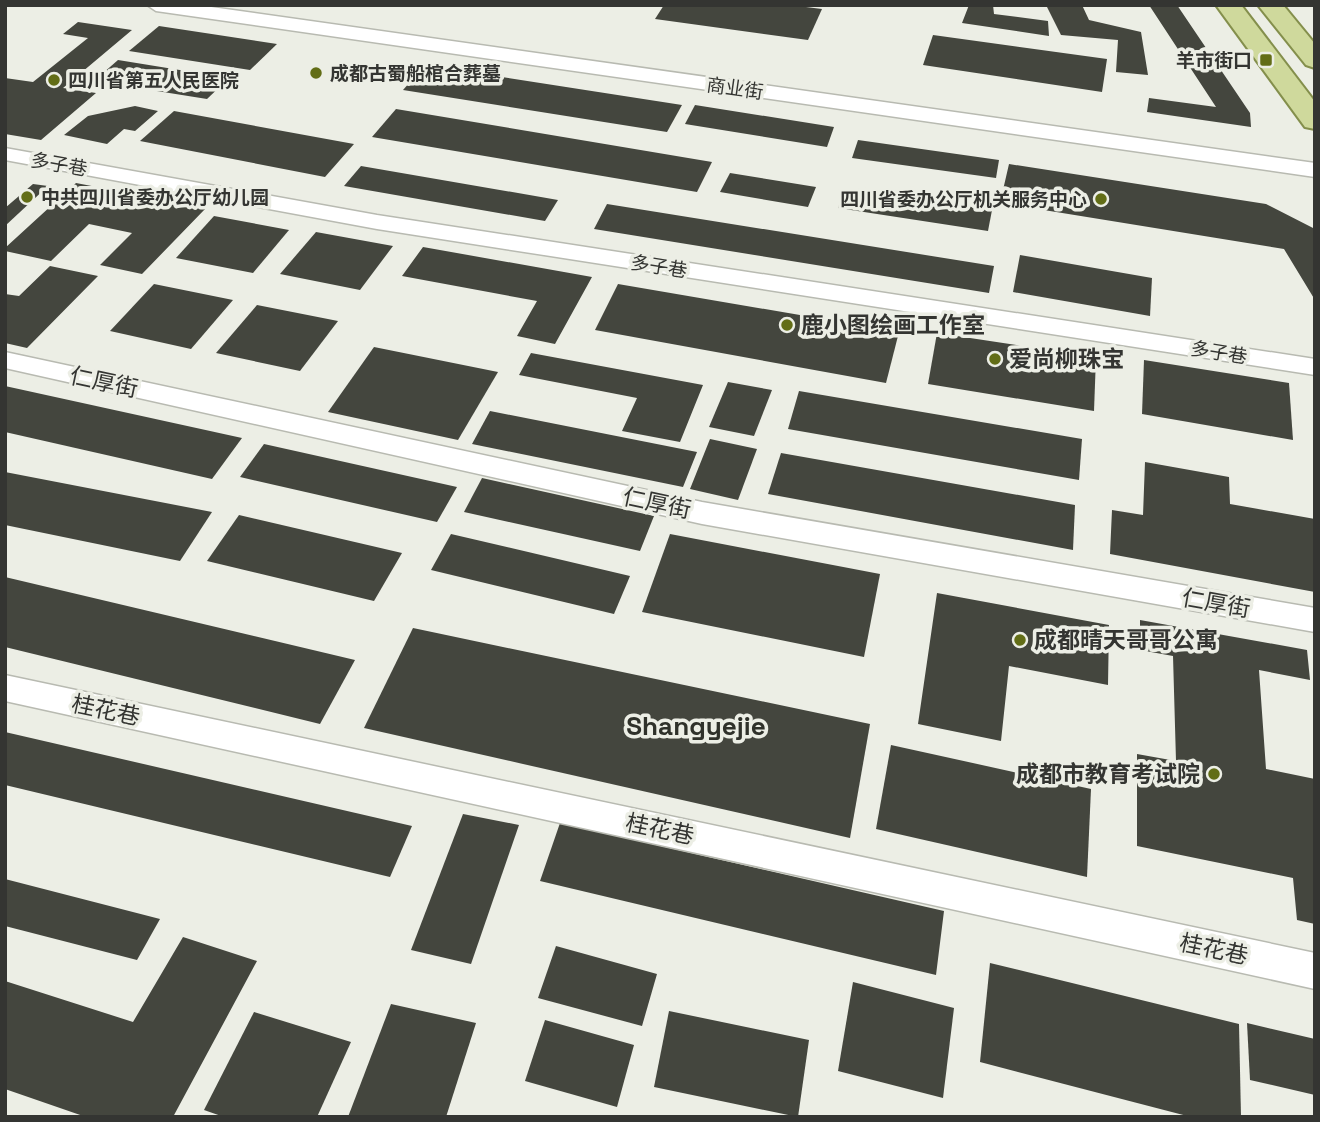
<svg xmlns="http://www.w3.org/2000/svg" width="1320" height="1122" font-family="'Space Grotesk','Noto Sans SC',sans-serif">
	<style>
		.building { fill: #44463e }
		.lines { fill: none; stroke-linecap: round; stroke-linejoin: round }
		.minor-casing { stroke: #b8bab1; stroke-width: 3 }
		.primary-casing { stroke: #848f4c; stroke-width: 4 }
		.minor { fill: #fff; fill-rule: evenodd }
		.primary { fill: #cfd99c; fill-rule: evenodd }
		.poi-dot { fill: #626d16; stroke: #eceee5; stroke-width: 2.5 }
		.labels { text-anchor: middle; stroke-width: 7; stroke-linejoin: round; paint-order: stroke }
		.far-poi-label { font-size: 19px; font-weight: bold; fill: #343532; stroke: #eceee5; text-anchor: start }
		.far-street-label { font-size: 19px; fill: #343532; stroke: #eceee5 }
		.poi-label { font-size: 23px; font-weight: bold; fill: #343532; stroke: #eceee5; text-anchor: start }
		.street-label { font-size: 23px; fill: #343532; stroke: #eceee5 }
		.quarter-label { font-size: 26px; font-weight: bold; fill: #2f312a; stroke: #eceee5 }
	</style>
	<rect width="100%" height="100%" fill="#eceee5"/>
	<!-- building -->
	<g class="building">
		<path d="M664 5H790L822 9 808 40 655 19Z"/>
		<path d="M969 5H993L994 14 1048 21 1049 36 962 23Z"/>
		<path d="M1046 5H1082L1089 20 1141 32 1148 75 1116 72 1118 40 1061 35Z"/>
		<path d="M1149 5H1177L1250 113 1251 127 1147 112 1149 98 1216 107Z"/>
		<path d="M78 22 132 30 63 88 96 93 41 140 5 134V78L33 82 88 38 63 34Z"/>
		<path d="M159 26 277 44 250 70 129 51Z"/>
		<path d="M933 35 1107 59 1102 92 923 65Z"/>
		<path d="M118 60 229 78 207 99 94 81Z"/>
		<path d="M425 65 682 105 667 132 403 90Z"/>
		<path d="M695 105 834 127 827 147 685 124Z"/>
		<path d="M135 106 158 111 135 131 124 129 107 144 64 135 88 116Z"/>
		<path d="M396 109 712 162 697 192 372 137Z"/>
		<path d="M174 111 354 144 325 177 140 141Z"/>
		<path d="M858 140 999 160 996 178 852 158Z"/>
		<path d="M1009 164 1266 204 1315 229V300L1284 249 1000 203Z"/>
		<path d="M361 166 558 200 545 221 344 186Z"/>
		<path d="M730 173 816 187 808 207 720 192Z"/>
		<path d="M76 183 206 208 142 274 100 265 132 233 89 224 51 261 5 251V248Z"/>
		<path d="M33 184 48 186 5 226V208Z"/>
		<path d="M844 188 992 210 988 231 838 208Z"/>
		<path d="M607 204 994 266 989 293 594 229Z"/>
		<path d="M214 216 289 230 253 273 176 258Z"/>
		<path d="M316 232 393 246 360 290 280 274Z"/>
		<path d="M423 247 592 277 555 344 517 336 537 301 402 276Z"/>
		<path d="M1020 255 1152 278 1150 316 1013 292Z"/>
		<path d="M50 266 98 276 27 348 5 343V294L19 296Z"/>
		<path d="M154 284 233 300 191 349 110 331Z"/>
		<path d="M618 284 899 332 886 383 595 330Z"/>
		<path d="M257 305 338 321 300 371 216 353Z"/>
		<path d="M937 333 1096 357 1094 411 928 384Z"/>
		<path d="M374 347 498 372 458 440 328 412Z"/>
		<path d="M531 353 703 385 680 442 622 431 637 398 519 375Z"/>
		<path d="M1144 360 1289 383 1293 440 1142 414Z"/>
		<path d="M728 382 772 390 754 436 709 427Z"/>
		<path d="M5 386 242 438 212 479 5 432Z"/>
		<path d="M799 391 1082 439 1079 480 788 429Z"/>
		<path d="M490 411 697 452 683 487 472 444Z"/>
		<path d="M710 439 757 449 738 500 690 489Z"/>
		<path d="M264 444 457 487 437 522 240 477Z"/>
		<path d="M781 453 1075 505 1073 550 768 494Z"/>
		<path d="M1145 462 1229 477 1230 504 1315 519V592L1110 554 1112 510 1143 515Z"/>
		<path d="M5 472 212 512 180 561 5 525Z"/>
		<path d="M482 478 654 516 640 551 464 512Z"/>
		<path d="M239 515 402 553 374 601 207 561Z"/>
		<path d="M451 534 630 576 614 614 431 570Z"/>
		<path d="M670 534 880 574 864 657 642 612Z"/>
		<path d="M5 577 355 660 320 724 5 647Z"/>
		<path d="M937 593 1109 625 1108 685 1009 666 1001 741 918 724Z"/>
		<path d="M1140 620 1307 650 1310 680 1259 670 1266 769 1315 779V924L1297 920 1293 878 1137 846V754L1176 761 1173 656 1140 650Z"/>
		<path d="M413 628 870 724 850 838 364 728Z"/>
		<path d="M5 732 412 826 390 877 5 785Z"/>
		<path d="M891 745 1091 789 1087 877 876 829Z"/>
		<path d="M463 814 519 825 471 964 411 950Z"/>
		<path d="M560 823 944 911 936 975 540 881Z"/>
		<path d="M5 879 160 919 137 960 5 926Z"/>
		<path d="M183 937 257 961 173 1117H86L5 1089V981L133 1022Z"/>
		<path d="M556 946 657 974 642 1026 538 998Z"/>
		<path d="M990 963 1239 1024 1241 1117H1191L980 1062Z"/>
		<path d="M853 982 954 1008 943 1098 838 1071Z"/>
		<path d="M391 1004 476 1023 446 1117H348Z"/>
		<path d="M669 1011 809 1040 798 1117 654 1087Z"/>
		<path d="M254 1012 351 1042 317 1117H224L204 1110Z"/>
		<path d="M545 1020 634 1045 617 1107 525 1081Z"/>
		<path d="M1247 1023 1315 1039V1095L1250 1080Z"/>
	</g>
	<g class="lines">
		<!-- minor casing -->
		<g class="minor-casing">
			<g id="minor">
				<path d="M147 5H197L1315 163V177L156 11Z"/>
				<path d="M5 148 377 215 1315 359V375L377 229 5 160Z"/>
				<path d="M5 352 702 502 1315 608V632L702 524 5 368Z"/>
				<path d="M5 675 1315 953V989L5 701Z"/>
			</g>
		</g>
		<!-- primary casing -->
		<g class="primary-casing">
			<g id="primary">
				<path d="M1216 5H1241L1315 102V129L1305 127Z"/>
				<path d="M1258 5H1283L1315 44V68L1306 65Z"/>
			</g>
		</g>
		<!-- minor -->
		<use href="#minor" class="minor"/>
		<!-- primary -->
		<use href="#primary" class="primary"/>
	</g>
	<!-- markers -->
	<g class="poi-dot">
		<rect x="1259" y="53" width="14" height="14" rx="3.5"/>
		<circle cx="316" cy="73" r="7"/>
		<circle cx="54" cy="80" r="7"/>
		<circle cx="27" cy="197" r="7"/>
		<circle cx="1101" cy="199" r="7"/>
		<circle cx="787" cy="325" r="7"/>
		<circle cx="995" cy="359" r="7"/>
		<circle cx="1020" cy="640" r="7"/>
		<circle cx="1214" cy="774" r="7"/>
	</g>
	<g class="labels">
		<!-- far-poi labels -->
		<g class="far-poi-label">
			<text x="1252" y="67" text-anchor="end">羊市街口</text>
			<text x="330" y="80">成都古蜀船棺合葬墓</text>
			<text x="68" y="87">四川省第五人民医院</text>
			<text x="41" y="204">中共四川省委办公厅幼儿园</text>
			<text x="1087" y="206" text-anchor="end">四川省委办公厅机关服务中心</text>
		</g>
		<!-- far-street labels -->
		<g class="far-street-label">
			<text transform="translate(735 88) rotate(8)" y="7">商业街</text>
			<text transform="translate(59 164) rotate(10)" y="7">多子巷</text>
			<text transform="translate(659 266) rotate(9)" y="7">多子巷</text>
			<text transform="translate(1219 352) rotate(9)" y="7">多子巷</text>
		</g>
		<!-- poi labels -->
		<g class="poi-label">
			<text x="801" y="333">鹿小图绘画工作室</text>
			<text x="1009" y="367">爱尚柳珠宝</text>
			<text x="1034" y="648">成都晴天哥哥公寓</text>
			<text x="1200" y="782" text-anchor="end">成都市教育考试院</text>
		</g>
		<!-- street labels -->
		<g class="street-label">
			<text transform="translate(104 382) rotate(12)" y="8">仁厚街</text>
			<text transform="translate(657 503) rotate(12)" y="8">仁厚街</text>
			<text transform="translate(1216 603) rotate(10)" y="8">仁厚街</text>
			<text transform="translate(106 710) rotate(12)" y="8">桂花巷</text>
			<text transform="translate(660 829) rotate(12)" y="8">桂花巷</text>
			<text transform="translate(1214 949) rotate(12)" y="8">桂花巷</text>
		</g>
		<!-- quarter labels -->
		<g class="quarter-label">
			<text x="696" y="735">Shangyejie</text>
		</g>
	</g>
	<!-- border -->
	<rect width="1320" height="1122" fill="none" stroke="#343532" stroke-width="14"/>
</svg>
